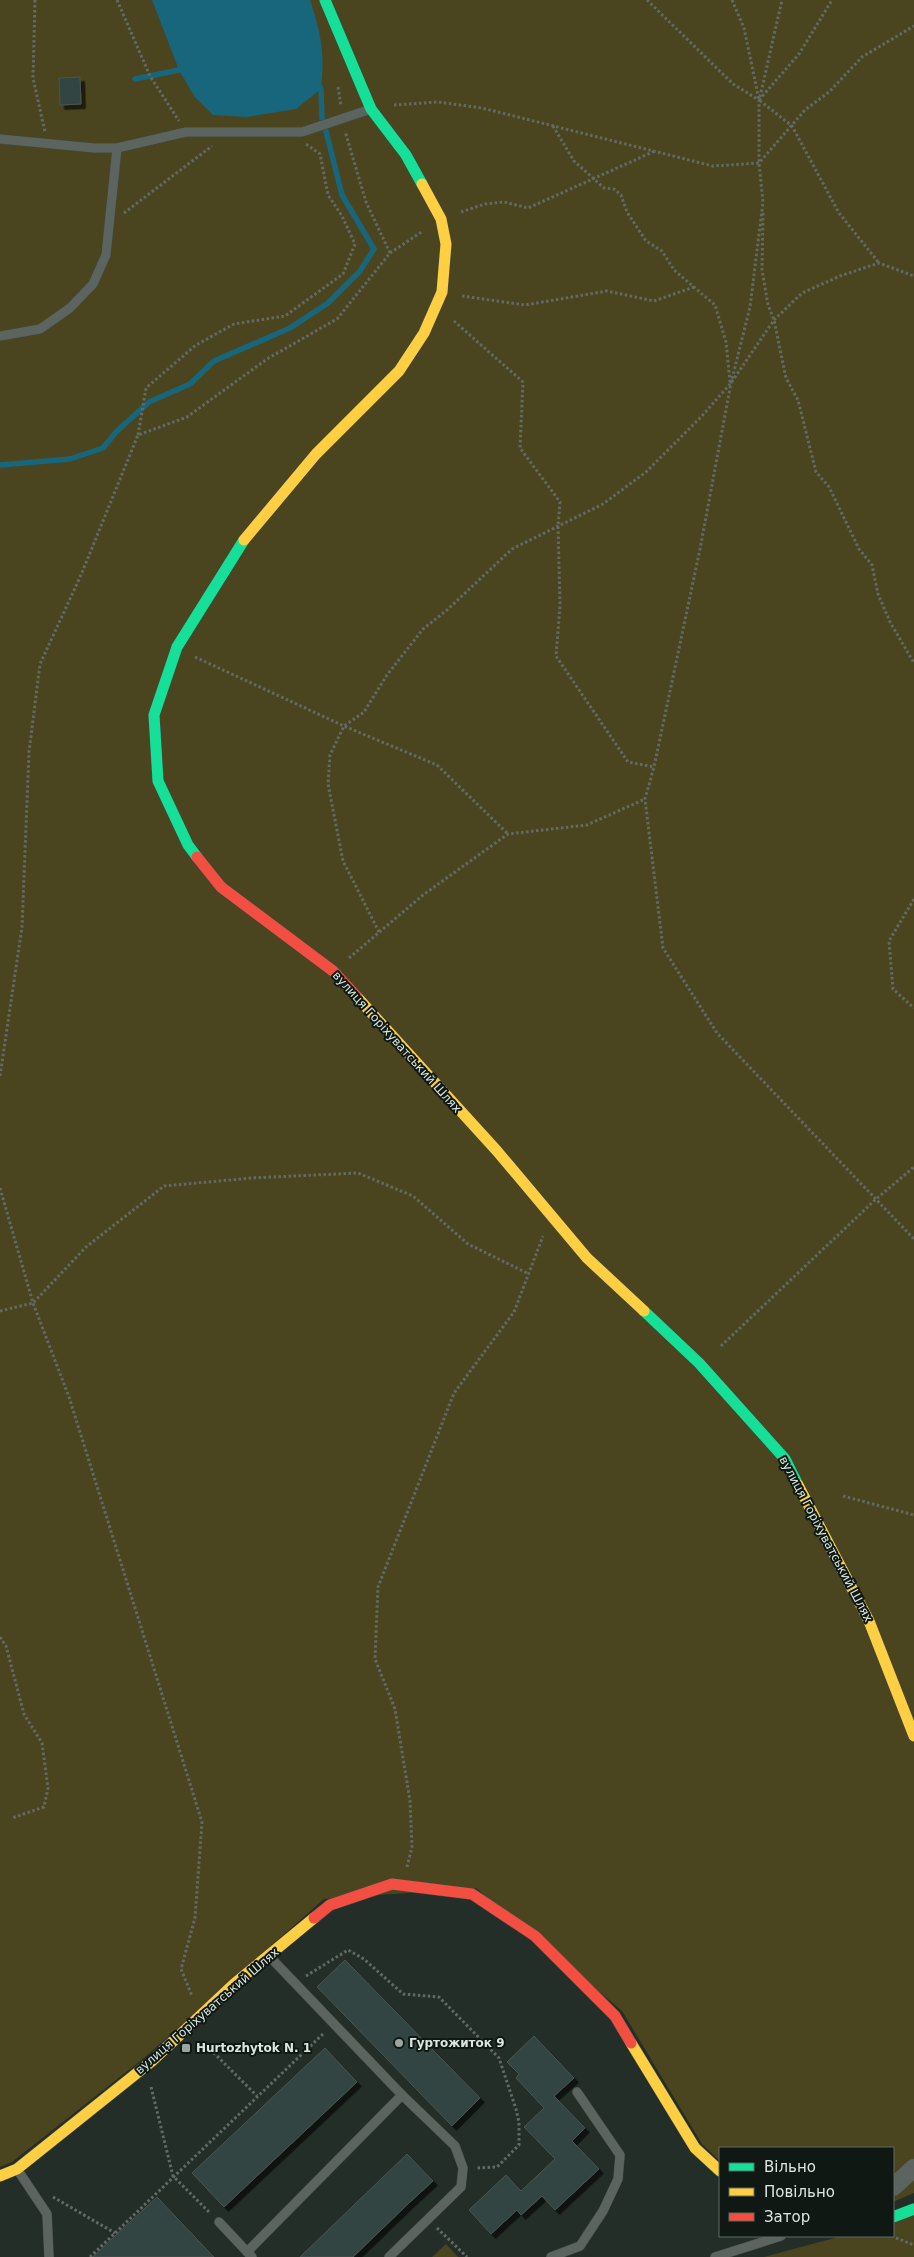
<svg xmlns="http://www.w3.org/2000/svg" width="914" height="2257" font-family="'DejaVu Sans',sans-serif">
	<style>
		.green { fill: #4a451e }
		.water { fill: #18667c }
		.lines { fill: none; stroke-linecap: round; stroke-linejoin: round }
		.stream { stroke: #18667c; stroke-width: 5.5 }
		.building { fill: #334542; stroke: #4a5451; filter: url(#shadow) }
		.lane-casing { stroke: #424c46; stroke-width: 10 }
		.street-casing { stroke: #424c46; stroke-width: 19 }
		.fast-casing { stroke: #424c46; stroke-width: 12 }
		.slow-casing { stroke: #424c46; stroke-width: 12 }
		.jam-casing { stroke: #424c46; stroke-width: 12 }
		.path { stroke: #636a66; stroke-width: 3; stroke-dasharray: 2.5 2.5; stroke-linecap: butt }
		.lane { stroke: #5c6460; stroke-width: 9 }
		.street { stroke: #5c6460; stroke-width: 18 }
		.fast { stroke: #16e098; stroke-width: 11 }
		.slow { stroke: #ffcf43; stroke-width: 11 }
		.jam { stroke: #f24e42; stroke-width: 11 }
		.poi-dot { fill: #9aa69f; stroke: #0f1813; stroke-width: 2 }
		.labels { text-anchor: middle; stroke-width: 4; stroke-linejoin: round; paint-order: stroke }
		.street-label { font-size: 12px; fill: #dae6df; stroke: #0f1813 }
		.poi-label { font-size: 12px; font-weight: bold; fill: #dae6df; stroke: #0f1813; text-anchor: start }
	</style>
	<defs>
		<filter id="shadow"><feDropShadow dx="4.5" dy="4.5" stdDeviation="0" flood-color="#0009"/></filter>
	</defs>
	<rect width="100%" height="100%" fill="#232e28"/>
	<!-- green -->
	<g class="green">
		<path d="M0 0H914V2193L893 2202V2148H720V2161L702 2144 622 2011 476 1888 324 1899 144 2058 12 2162 0 2167Z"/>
		<path d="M914 2215V2257H764L842 2236H893V2223Z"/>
		<path d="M446 2244 458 2257H432Z"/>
	</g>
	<!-- water -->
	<path class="water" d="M152 0H310C321 34 325 52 321 89L296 109 247 117 213 115 194 96 179 70Z"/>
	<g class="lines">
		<!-- stream -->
		<g class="stream">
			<path d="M135 79 179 70"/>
			<path d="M317 82 321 89 322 119"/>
			<path d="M0 465 70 459 103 448 116 432 149 402 190 384 214 361 290 328 328 303 360 271 374 249 342 195 326 131"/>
		</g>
	</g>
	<!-- building -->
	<g class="building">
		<path d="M80 77 81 104 60 105 59 78Z"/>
		<path d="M345 1960 480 2098 452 2126 317 1987Z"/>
		<path d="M534 2036 574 2078 554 2096 585 2128 572 2141 599 2169 555 2210 542 2196 521 2215 517 2210 491 2234 469 2210 506 2175 521 2191 555 2159 524 2127 544 2108 516 2078 519 2074 507 2062Z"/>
		<path d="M325 2048 357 2082 224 2207 192 2173Z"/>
		<path d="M407 2154 433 2181 410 2202 353 2257H300Z"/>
		<path d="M157 2197 214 2257H93L116 2235Z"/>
	</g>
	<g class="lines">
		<!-- lane casing -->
		<g class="lane-casing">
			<g id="lane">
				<path d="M0 139 94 148H117L186 132H302L371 109"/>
				<path d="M0 336 40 329 70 308 93 284 106 255 117 148"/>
				<path d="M270 1957 402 2095 455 2146 463 2168 461 2187 389 2257"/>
				<path d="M17 2169 47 2214 49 2257"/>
				<path d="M219 2222 252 2257"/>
				<path d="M247 2252 402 2095"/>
				<path d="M551 2257 580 2246 603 2211 618 2179 620 2155 577 2092"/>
				<path d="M715 2257 781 2236"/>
			</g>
		</g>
		<!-- street casing -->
		<g class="street-casing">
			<path id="street" d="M893 2187 914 2168"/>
		</g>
		<!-- fast casing -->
		<g class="fast-casing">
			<g id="fast">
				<path d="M325 0 371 109 406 155 422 184"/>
				<path d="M197 857 188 845 158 781 154 715 177 647 244 540"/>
				<path d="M644 1311 699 1363 785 1459 798 1485"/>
				<path d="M893 2217 914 2209"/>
			</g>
		</g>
		<!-- slow casing -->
		<g class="slow-casing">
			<g id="slow">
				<path d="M244 540 316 454 399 371 424 333 442 292 446 244 441 219 422 184"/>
				<path d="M357 997 497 1151 587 1258 644 1311"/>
				<path d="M798 1485 869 1621 914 1736"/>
				<path d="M631 2043 695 2148 720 2171"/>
				<path d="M0 2176 17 2169 152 2061 234 1984 314 1918"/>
			</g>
		</g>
		<!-- jam casing -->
		<g class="jam-casing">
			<g id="jam">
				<path d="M197 857 221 887 333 971 357 997"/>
				<path d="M314 1918 330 1905 392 1884 472 1894 535 1936 615 2016 631 2043"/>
			</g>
		</g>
		<!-- path -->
		<g class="path">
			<path d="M35 0 33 78 45 132"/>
			<path d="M117 0 150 76 179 121"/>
			<path d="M647 0 733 84 759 100V163L763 202 750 307 731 383 700 549 654 767 645 799 663 948 717 1033 914 1239"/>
			<path d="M732 0 744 28 759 100 792 126 839 213 879 263"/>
			<path d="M338 87 341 106"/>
			<path d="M760 97 782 0"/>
			<path d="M759 100 799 54 832 0"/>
			<path d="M394 105 438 102 482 108 713 166 759 163 805 110 829 92 862 57 914 26"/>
			<path d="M553 126 574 161 604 188 614 189 621 195 627 212 646 241 662 251 674 270 715 305 726 342 730 382"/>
			<path d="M461 212 485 204 504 202 528 208 655 151"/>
			<path d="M124 213 212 146"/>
			<path d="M763 213 762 270 768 305 774 320 786 378 798 400 816 472 829 487 859 549 872 565 878 594 890 622 914 663"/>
			<path d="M390 253 423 231"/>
			<path d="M462 296 525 305 607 291 654 301 694 287"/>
			<path d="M454 321 523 382 520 448 560 502 558 526 560 606 556 656 628 762 654 767"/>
			<path d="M138 435 146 388 196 345 234 324 285 316 343 274 355 244 342 216 328 195 320 154 306 144"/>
			<path d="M195 657 344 726 437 765 508 834"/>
			<path d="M914 899 889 941 893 989 914 1008"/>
			<path d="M379 932 343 861 328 784 330 755 344 726 364 712 387 675 423 629 447 610 512 549 603 504 646 472 701 417 731 383 774 320 802 293 840 276 879 263 914 276"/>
			<path d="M349 958 423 895 508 834 587 825 645 799"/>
			<path d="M0 1076 22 927 29 752 40 664 81 575 138 435 187 417 267 359 337 319 390 253 366 202 345 131"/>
			<path d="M0 1188 33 1303 69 1397 202 1822 195 1918 181 1969 192 1996"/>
			<path d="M0 1311 33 1303 86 1247 164 1186 252 1178 358 1173 413 1196 468 1244 529 1274"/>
			<path d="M721 1346 875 1200 914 1167"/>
			<path d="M843 1496 914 1515"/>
			<path d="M0 1637 6 1646 24 1714 42 1743 48 1788 44 1807 12 1818"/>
			<path d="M407 1867 412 1847 410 1801 395 1709 375 1659 378 1587 454 1393 514 1312 543 1236"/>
			<path d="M306 1976 348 1950 364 1959 403 1994 439 1997 499 2058 516 2109 519 2122V2145L497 2167 476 2168"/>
			<path d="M203 2042 257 2096"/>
			<path d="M151 2087 173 2176 210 2213"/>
			<path d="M53 2197 115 2233"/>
			<path d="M437 2228 467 2257"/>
			<path d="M896 2238 914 2245"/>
			<path d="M90 2257 324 2033"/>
		</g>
		<!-- lane -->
		<use href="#lane" class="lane"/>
		<!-- street -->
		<use href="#street" class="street"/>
		<!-- fast -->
		<use href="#fast" class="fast"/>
		<!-- slow -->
		<use href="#slow" class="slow"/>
		<!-- jam -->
		<use href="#jam" class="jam"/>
	</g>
	<!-- markers -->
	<g class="poi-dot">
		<circle cx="399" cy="2043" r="5"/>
		<rect x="181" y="2043" width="10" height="10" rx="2.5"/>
	</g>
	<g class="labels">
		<!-- street labels -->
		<g class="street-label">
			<text transform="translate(397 1042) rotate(48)" y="4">вулиця Горіхуватський Шлях</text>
			<text transform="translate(826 1539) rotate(62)" y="4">вулиця Горіхуватський Шлях</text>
			<text transform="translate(207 2011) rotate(-41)" y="4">вулиця Горіхуватський Шлях</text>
		</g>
		<!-- poi labels -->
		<g class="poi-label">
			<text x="409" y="2047">Гуртожиток 9</text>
			<text x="196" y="2052">Hurtozhytok N. 1</text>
		</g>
	</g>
	<!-- legend -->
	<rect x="719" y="2147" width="175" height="90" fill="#0f1813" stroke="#606a65"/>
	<rect x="729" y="2163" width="25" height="8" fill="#16e098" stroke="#606a65"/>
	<text x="764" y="2172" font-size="15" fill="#dae6df">Вільно</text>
	<rect x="729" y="2188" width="25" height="8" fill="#ffcf43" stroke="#606a65"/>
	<text x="764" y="2197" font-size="15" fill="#dae6df">Повільно</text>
	<rect x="729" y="2213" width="25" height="8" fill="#f24e42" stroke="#606a65"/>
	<text x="764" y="2222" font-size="15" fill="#dae6df">Затор</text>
</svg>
